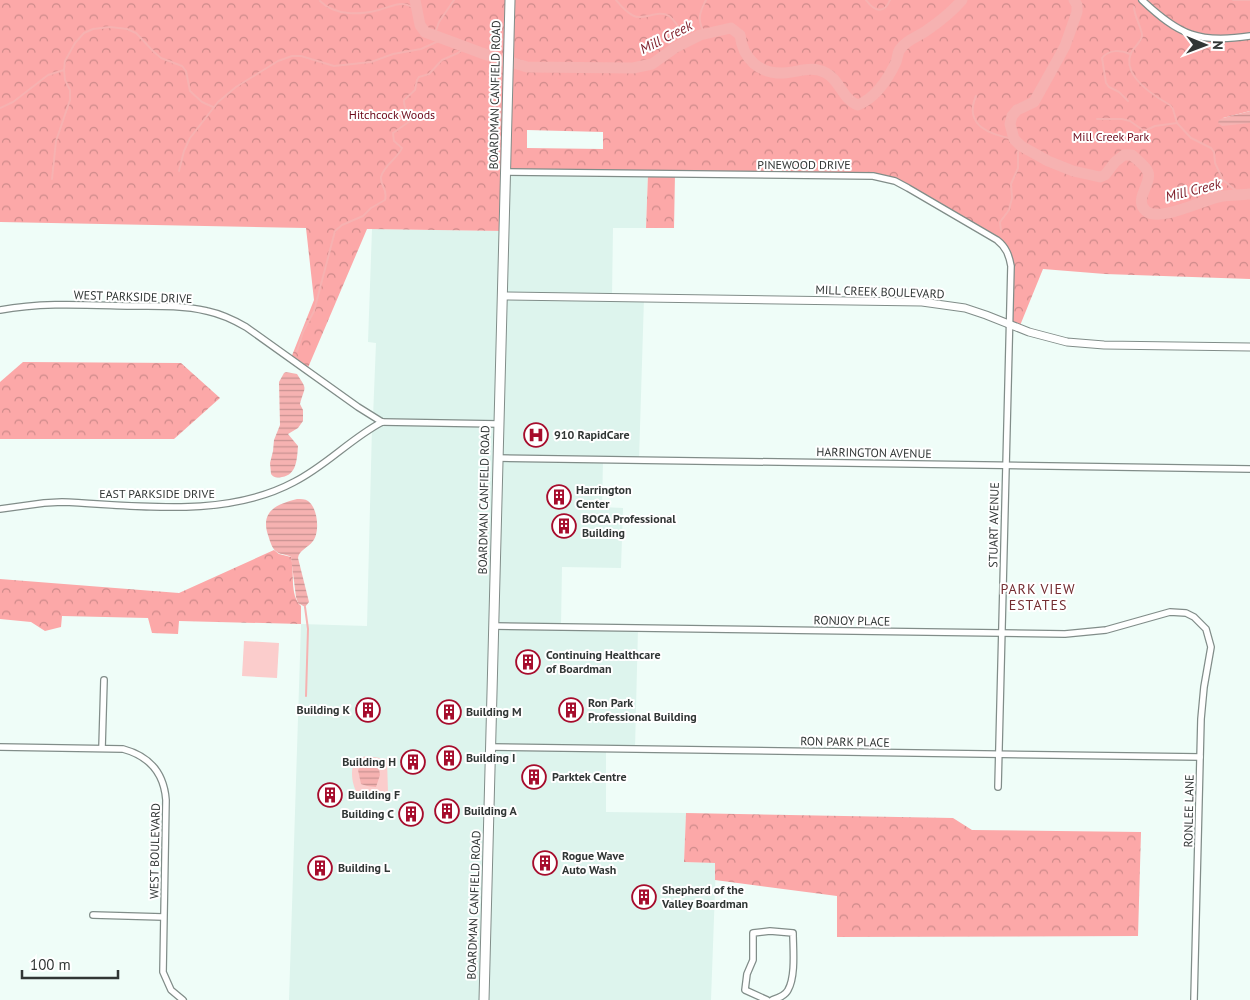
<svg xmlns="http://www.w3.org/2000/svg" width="1250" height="1000" font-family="'PT Sans',sans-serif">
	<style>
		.built { fill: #ddf4ed }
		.green { fill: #fbcdcc }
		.forest { fill: url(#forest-crowns); fill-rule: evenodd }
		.water { fill: url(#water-rules) }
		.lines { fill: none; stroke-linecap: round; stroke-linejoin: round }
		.stream { stroke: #f6b2b1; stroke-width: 2 }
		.river { stroke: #f6b2b1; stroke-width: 11 }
		.minor-casing { stroke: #818d89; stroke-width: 8 }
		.tertiary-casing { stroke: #818d89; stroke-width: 9 }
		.primary-casing { stroke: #818d89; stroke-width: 11 }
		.minor { stroke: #fff; stroke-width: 5.5 }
		.tertiary { stroke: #fff; stroke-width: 7 }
		.primary { stroke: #fff; stroke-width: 9 }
		.labels { text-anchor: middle; stroke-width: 4; stroke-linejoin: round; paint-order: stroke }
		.street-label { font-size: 12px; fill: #313635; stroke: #fff }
		.park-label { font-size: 12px; fill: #6d0a1b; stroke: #fff }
		.poi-label { font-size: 12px; font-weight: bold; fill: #313635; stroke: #fff; text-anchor: start }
		.water-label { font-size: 14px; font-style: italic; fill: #7f1f2a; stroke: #fff }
		.neighbourhood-label { font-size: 14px; letter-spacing: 1px; fill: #742d31; stroke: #fff }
	</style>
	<defs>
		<pattern id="forest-crowns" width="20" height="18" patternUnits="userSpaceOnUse" patternTransform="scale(1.25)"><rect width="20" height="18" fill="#fca8a8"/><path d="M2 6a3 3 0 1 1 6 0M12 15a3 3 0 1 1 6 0" fill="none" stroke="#cd8a8a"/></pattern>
		<pattern id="water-rules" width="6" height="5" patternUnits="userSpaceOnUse" patternTransform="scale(1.25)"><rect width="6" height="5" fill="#f6b2b1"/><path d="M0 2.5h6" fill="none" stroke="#c89291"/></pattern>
	</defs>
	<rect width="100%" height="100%" fill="#effdf8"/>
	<!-- built -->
	<path class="built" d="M506 172 648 173 646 228H613L612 297 644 298 639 460H603L602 507 623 508 621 568 562 567 561 626 638 628 635 749H606V812L686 813 684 862 716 863 711 1000H289L301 624 367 626 372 427 381 422 373 417 376 343 368 342 372 229 504 231Z"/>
	<!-- green -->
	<g class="green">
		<path d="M244 641 279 643 277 678 242 676Z"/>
		<path d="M367 756 387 759 388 793 386 795 357 793C352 785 348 764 359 759 361 757 364 757 367 756Z"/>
	</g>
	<!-- forest -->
	<g class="forest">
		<path d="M0 0H1250V111L1223 118 1250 123V279L1105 274 1043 269 1019 328 1009 324 1011 266 1001 243 883 177 675 174 674 228H646L648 174 506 172 504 231 367 229 307 370 291 358 314 300 306 228 0 222ZM527 130 603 132V149L527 148Z"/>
		<path d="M23 362 181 363 220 398 174 439H0V382Z"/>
		<path d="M274 550 279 554 291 557C295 571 289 595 301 606V624L179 621 178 634 152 633 148 618 62 616 61 627 45 631 31 622 0 619V579L179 593Z"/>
		<path d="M686 813 953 818 972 830 1141 832 1138 936 837 937V896L715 880V863L684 862Z"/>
	</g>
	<!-- water -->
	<g class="water">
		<path d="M1250 111V123L1222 126 1218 123 1219 120 1223 118Z"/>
		<path d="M286 372 297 374C308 391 305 385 300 404L303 410V421L298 428 288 434 298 446C297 458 297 475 282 477 277 478 274 478 271 474L270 463 273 451 274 440 280 425 279 382 284 373Z"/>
		<path d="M297 499C301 499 305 499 308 501 318 508 320 532 313 541 308 548 299 550 298 558L309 602 305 607 298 603 296 597 291 557C287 554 281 555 277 552 272 549 270 541 268 535 260 511 277 504 297 499Z"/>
		<path d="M365 765 372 766 379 769 380 775 376 787 367 786 361 784 358 770 361 766Z"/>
	</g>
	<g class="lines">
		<!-- stream -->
		<g class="stream">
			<path d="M616 0C621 6 627 13 634 16 644 21 658 9 669 16 676 21 683 34 687 42"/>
			<path d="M866 0C874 11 884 15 890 0"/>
			<path d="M1233 0H1250"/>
			<path d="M320 1C335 16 360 15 379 10 387 8 394 4 402 4 407 4 412 7 417 9"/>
			<path d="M1134 7C1134 16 1143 31 1142 36 1141 42 1134 47 1131 53 1121 76 1154 96 1170 105L1173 109 1177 123 1191 138 1211 148 1214 152 1215 163 1223 180 1241 195"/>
			<path d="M705 34C697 21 699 13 706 0"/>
			<path d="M434 36 439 22 454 0"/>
			<path d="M492 56 490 122 492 130"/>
			<path d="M976 96C963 126 991 135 1014 139"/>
			<path d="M1128 101 1119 92 1109 87 1106 83 1102 58C1109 49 1121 50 1130 54"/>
			<path d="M0 108 13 102 48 75 64 70"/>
			<path d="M1097 119H1122L1130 121 1144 131 1155 126 1177 123"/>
			<path d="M179 171 184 151 190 138 218 102 236 87 278 61 292 56H301L334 66 371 62 393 54 421 49 443 39"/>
			<path d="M52 179 56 141 70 100V90L65 80 64 70 65 61 75 43 84 33 93 29 110 27 127 29 136 33 154 52 161 58 182 66 186 71 190 91 202 102 213 107"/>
			<path d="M1001 230 1000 222 1009 210 1012 198 1011 184 1018 168V152L1021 146"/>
			<path d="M297 351 303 332 314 311 335 231 342 225 363 216 371 208 385 200C388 188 380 186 381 177 383 166 398 158 402 148L394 141 393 133 410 121C410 113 403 109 404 100L415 90 417 80 419 77 429 74 442 60 458 53 465 47"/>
			<path d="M305 607 308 629 306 696"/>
		</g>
		<!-- river -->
		<g class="river">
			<path d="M415 0 420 25 425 32 487 55 527 67 633 68 652 64 676 47 700 35 731 28 740 35C743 59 759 74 784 73 799 72 812 65 826 73 840 80 842 99 858 105 875 98 888 79 896 62 898 57 897 52 901 48 908 39 917 37 926 31 939 22 952 12 962 0"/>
			<path d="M1074 0 1077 5V12L1065 46 1058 59 1034 102 1017 110 1012 116 1010 124 1014 139 1021 146 1048 161 1073 171 1100 177 1105 175 1115 162 1124 155H1132C1137 160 1145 165 1148 172 1152 184 1133 200 1146 211 1160 223 1206 198 1223 196 1232 195 1241 195 1250 194"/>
		</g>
		<!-- minor casing -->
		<g class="minor-casing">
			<g id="minor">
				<path d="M1142 0C1179 35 1199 44 1250 36"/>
				<path d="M506 172 873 176 895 181 908 188 997 240C1006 247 1009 255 1011 266L998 787"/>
				<path d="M0 310C43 302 87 305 131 306 156 306 182 305 207 311 221 314 234 320 246 327L358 407 382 422"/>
				<path d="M382 422 499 424"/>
				<path d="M498 458 1250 469"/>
				<path d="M0 509 44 503 62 502C137 505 225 519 294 482 326 466 350 439 382 422"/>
				<path d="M494 626 1065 634 1106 630 1170 612 1186 613 1194 617 1206 629 1211 647 1204 687 1201 719 1194 1000"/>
				<path d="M0 747 123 749C149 756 164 773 166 800L163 972 171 990 183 1000"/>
				<path d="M491 747 1200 757"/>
				<path d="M102 748 104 680"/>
				<path d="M93 915 163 917"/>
				<path d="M767 1000 745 990 747 974 753 960V933L770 931 793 933C793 948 796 976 788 990 785 996 778 998 772 1000"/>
			</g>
		</g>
		<!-- tertiary casing -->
		<g class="tertiary-casing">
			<path id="tertiary" d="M503 296 922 302 965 308 986 315 1029 332 1067 342 1104 345 1250 347"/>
		</g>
		<!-- primary casing -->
		<g class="primary-casing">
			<path id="primary" d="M484 1000 510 0"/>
		</g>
		<!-- minor -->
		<use href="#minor" class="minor"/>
		<!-- tertiary -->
		<use href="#tertiary" class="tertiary"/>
		<!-- primary -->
		<use href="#primary" class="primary"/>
	</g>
	<!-- icons -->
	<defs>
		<g id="hospital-ring" transform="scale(1.25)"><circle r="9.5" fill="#fff" stroke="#a60c2c" stroke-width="1.5"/><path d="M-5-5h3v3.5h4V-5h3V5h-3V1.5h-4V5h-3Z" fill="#a60c2c"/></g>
		<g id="building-ring" transform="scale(1.25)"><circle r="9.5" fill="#fff" stroke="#a60c2c" stroke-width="1.5"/><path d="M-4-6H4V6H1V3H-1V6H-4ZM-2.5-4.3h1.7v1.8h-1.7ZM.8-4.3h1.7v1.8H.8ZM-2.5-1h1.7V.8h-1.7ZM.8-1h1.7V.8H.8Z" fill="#a60c2c"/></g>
	</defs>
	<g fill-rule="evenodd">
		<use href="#hospital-ring" x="536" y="435"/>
		<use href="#building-ring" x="559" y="497"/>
		<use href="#building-ring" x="564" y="526"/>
		<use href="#building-ring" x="528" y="662"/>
		<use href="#building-ring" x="368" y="710"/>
		<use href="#building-ring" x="571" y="710"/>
		<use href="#building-ring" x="449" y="712"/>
		<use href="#building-ring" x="449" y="758"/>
		<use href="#building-ring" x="413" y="762"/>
		<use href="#building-ring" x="534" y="777"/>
		<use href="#building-ring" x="330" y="795"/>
		<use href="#building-ring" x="447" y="811"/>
		<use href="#building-ring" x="411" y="814"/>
		<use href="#building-ring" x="545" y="863"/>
		<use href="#building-ring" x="320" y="868"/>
		<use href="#building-ring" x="644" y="897"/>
	</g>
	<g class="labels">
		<!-- street labels -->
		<g class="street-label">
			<text transform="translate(495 95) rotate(-89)" y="4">BOARDMAN CANFIELD ROAD</text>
			<text x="804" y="169">PINEWOOD DRIVE</text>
			<text transform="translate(880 292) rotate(2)" y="4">MILL CREEK BOULEVARD</text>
			<text transform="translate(133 297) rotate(2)" y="4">WEST PARKSIDE DRIVE</text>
			<text transform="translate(874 453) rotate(1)" y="4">HARRINGTON AVENUE</text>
			<text x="157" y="498">EAST PARKSIDE DRIVE</text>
			<text transform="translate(484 500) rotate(-89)" y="4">BOARDMAN CANFIELD ROAD</text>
			<text transform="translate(994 525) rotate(-89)" y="4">STUART AVENUE</text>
			<text transform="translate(852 621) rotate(1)" y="4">RONJOY PLACE</text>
			<text transform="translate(845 742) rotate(1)" y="4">RON PARK PLACE</text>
			<text transform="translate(1189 811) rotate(-89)" y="4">RONLEE LANE</text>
			<text transform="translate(155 851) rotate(-89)" y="4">WEST BOULEVARD</text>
			<text transform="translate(474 905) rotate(-88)" y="4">BOARDMAN CANFIELD ROAD</text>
		</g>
		<!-- park labels -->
		<g class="park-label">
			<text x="392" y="119">Hitchcock Woods</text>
			<text x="1111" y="141">Mill Creek Park</text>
		</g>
		<!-- poi labels -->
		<g class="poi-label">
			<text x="554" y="439">910 RapidCare</text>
			<text x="576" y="494">Harrington<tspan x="576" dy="14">Center</tspan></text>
			<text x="582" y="523">BOCA Professional<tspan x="582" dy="14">Building</tspan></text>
			<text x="546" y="659">Continuing Healthcare<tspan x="546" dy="14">of Boardman</tspan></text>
			<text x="588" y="707">Ron Park<tspan x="588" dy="14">Professional Building</tspan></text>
			<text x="350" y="714" text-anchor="end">Building K</text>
			<text x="466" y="716">Building M</text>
			<text x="466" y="762">Building I</text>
			<text x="396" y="766" text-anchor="end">Building H</text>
			<text x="552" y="781">Parktek Centre</text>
			<text x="348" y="799">Building F</text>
			<text x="464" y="815">Building A</text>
			<text x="394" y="818" text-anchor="end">Building C</text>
			<text x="562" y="860">Rogue Wave<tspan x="562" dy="14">Auto Wash</tspan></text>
			<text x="338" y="872">Building L</text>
			<text x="662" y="894">Shepherd of the<tspan x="662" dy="14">Valley Boardman</tspan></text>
		</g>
		<!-- water labels -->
		<g class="water-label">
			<text transform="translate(666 37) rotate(-27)" y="5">Mill Creek</text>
			<text transform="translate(1193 190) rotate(-14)" y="5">Mill Creek</text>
		</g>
		<!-- neighbourhood labels -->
		<g class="neighbourhood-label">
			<text x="1038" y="594">PARK VIEW<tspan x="1038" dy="16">ESTATES</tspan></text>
		</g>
	</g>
	<!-- north arrow -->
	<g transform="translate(1205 45) rotate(91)" stroke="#ffffff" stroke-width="4" paint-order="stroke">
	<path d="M0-4L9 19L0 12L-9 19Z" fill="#313635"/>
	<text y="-8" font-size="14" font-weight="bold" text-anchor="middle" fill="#313635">N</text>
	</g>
	<!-- scale -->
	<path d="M22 970v8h96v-8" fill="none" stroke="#313635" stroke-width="2.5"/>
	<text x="30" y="970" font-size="15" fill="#313635" stroke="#ffffff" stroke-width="4" paint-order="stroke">100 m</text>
</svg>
